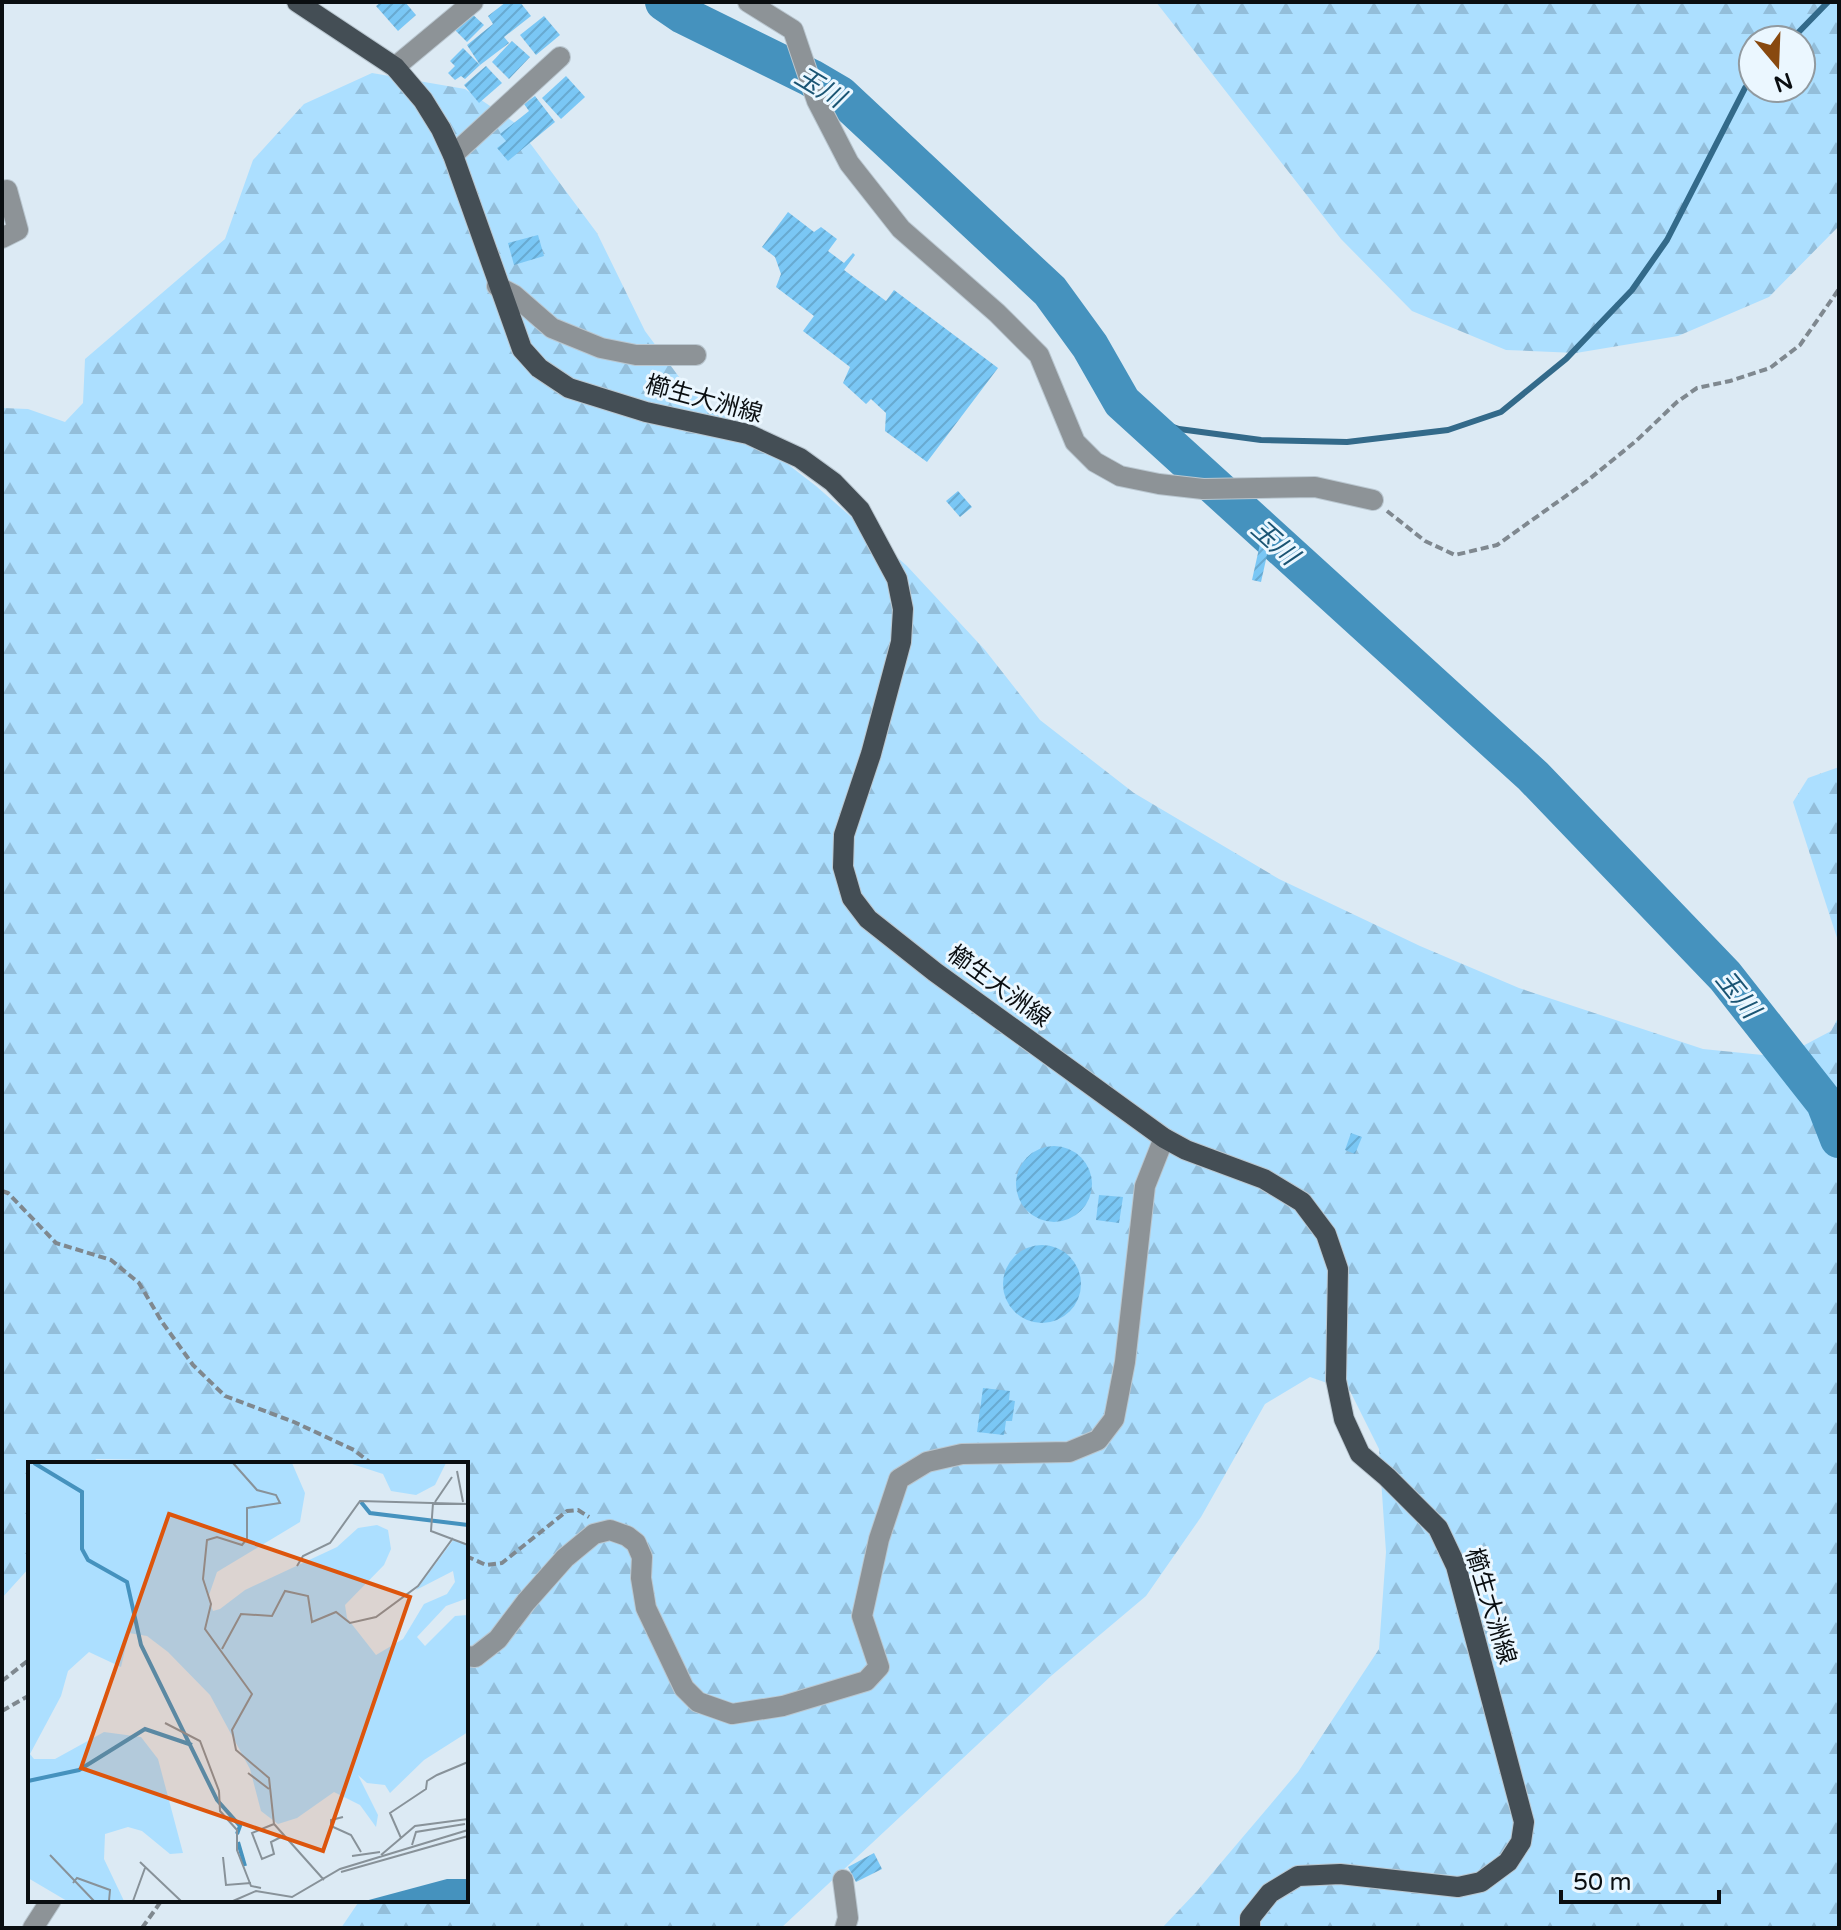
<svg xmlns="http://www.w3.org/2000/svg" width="1841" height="1930" font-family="'Varela Round','Noto Sans JP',sans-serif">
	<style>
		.forest { fill: url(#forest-firs); fill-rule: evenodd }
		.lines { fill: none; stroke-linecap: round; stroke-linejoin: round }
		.stream { stroke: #336a8a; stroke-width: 6 }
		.river { stroke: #4592be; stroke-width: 38 }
		.building { fill: url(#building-hatch) }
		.minor-casing { stroke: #bac7d0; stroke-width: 22 }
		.major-casing { stroke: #bac7d0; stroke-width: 22 }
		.path { stroke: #7f888f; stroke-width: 4; stroke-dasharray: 8 4; stroke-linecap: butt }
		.minor { stroke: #8d9397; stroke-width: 20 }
		.major { stroke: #444e55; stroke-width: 20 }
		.labels { text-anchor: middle; stroke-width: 6; stroke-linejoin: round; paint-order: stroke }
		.street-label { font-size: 24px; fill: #0a0e11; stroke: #ebf7ff }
		.water-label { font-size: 26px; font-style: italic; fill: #1b5574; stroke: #ebf7ff }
		.inset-river { fill: none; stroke: #4592be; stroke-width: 4 }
		.inset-road { fill: none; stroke: #889299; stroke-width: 2 }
		.view { fill: #dd550c; fill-opacity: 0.15; stroke: #dd550c; stroke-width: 4 }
		.inset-edge { fill: none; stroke: #0a0e11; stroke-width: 4 }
	</style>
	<defs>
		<pattern id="forest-firs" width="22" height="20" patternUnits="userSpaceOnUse" patternTransform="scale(2)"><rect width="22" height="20" fill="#acdfff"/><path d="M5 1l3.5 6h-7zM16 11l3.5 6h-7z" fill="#93beda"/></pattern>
		<pattern id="building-hatch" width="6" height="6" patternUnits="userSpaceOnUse" patternTransform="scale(2)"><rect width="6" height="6" fill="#7ac7f5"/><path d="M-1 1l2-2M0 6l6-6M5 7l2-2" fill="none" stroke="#68aad1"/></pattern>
	</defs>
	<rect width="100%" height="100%" fill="#dceaf4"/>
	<!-- forest -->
	<g class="forest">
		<path d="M1156 2H1839V226L1769 297 1678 336 1576 353 1506 350 1412 311 1341 239ZM1753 40H1801V88H1753Z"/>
		<path d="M372 73 465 89 515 123 597 233 645 331 685 385 816 486 907 566 985 650 1040 720 1134 793 1279 879 1420 946 1519 988 1703 1049 1782 1057 1831 1031 1839 1016V1928H1162L1197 1891 1298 1772 1379 1649 1386 1552 1379 1449 1350 1391 1310 1377 1265 1404 1201 1517 1146 1596 1051 1676 781 1928H341L360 1900H466V1464H151L148 1460 96 1459 93 1464H30V1567L2 1598V408L28 409 65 422 83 403 85 359 225 239 253 160 304 104Z"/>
		<path d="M1839 767V944L1793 802 1808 778Z"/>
	</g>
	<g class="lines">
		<!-- stream -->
		<g class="stream">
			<path d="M1791 40 1828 2"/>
			<path d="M1139 415 1179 429 1261 440 1347 442 1448 430 1501 412 1566 359 1632 290 1667 240 1745 88 1753 79"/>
		</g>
		<!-- river -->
		<path class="river" d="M664 2 683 15 811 78 840 95 1050 291 1090 346 1122 402 1533 776 1725 976 1825 1103 1839 1139"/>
	</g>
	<!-- building -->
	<g class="building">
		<path d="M381 2H405L416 15 398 31 376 6Z"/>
		<path d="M506 2H520L531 16 504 37 509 43 480 65 467 45 493 24 488 16Z"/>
		<path d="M470 12 484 25 467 42 453 28Z"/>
		<path d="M544 16 560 35 536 55 520 35Z"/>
		<path d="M512 41 530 57 509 79 492 62Z"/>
		<path d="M463 48 480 65 465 79 461 76 455 80 448 73 455 66 450 61Z"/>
		<path d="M486 66 502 83 479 103 464 85Z"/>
		<path d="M566 76 585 97 561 119 542 98Z"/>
		<path d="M535 96 555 122 508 161 497 148 506 141 500 134 529 111 524 104Z"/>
		<path d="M788 212 814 232 821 227 837 239 828 251 844 263 853 253 855 255 844 270 886 301 894 290 998 368 927 462 885 431 886 413 871 399 866 404 843 383 850 367 803 331 814 316 776 287 781 274 775 257 762 247Z"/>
		<path d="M538 235 544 256 514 265 508 243Z"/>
		<path d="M958 491 972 507 960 517 946 501Z"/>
		<path d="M1262 535 1271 537 1261 582 1252 580Z"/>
		<path d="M1351 1133 1362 1137 1355 1154 1345 1150Z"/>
		<circle cx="1054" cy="1184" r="38"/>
		<path d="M1099 1195 1123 1197 1119 1223 1096 1220Z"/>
		<circle cx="1042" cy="1284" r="39"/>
		<path d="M983 1388 1010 1391 1009 1400 1015 1401 1012 1421H1006L1004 1435 977 1432Z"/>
		<path d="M874 1853 882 1869 856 1882 848 1867Z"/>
	</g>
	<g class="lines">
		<!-- minor casing -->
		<g class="minor-casing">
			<g id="minor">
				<path d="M748 2 793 30 817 101 849 163 901 229 997 313 1039 355 1075 442 1095 462 1120 476 1159 484 1203 489 1315 487 1373 500"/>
				<path d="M395 67 473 2"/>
				<path d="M453 155 560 57"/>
				<path d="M2 191 7 190 18 230 2 238"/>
				<path d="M497 286 514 295 552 328 601 348 636 355H696"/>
				<path d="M466 1656 475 1657 498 1639 526 1602 565 1558 594 1534 610 1530 627 1536 636 1543 642 1557 641 1578 646 1608 684 1688 698 1702 732 1714 783 1706 866 1681 879 1667 862 1616 879 1539 899 1479 927 1462 962 1454 1069 1452 1098 1440 1114 1419 1125 1362 1145 1186 1164 1138"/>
				<path d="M843 1880 848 1918 845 1928"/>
				<path d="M33 1928 51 1900"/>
			</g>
		</g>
		<!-- major casing -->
		<g class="major-casing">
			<path id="major" d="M297 2 395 67 423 100 441 129 453 155 522 349 539 368 569 388 646 412 748 434 800 458 833 482 860 510 897 579 903 609 901 642 871 754 844 835 843 867 852 898 868 919 935 972 1164 1138 1186 1150 1264 1179 1302 1202 1326 1234 1338 1269 1336 1380 1344 1419 1360 1454 1387 1477 1438 1528 1456 1566 1524 1822 1521 1842 1508 1862 1481 1882 1458 1887 1340 1874 1298 1876 1270 1893 1250 1918V1928"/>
		</g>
		<!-- path -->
		<g class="path">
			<path d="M1387 511 1425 541 1455 555 1497 545 1587 481 1636 441 1677 402 1697 388 1730 381 1770 368 1800 345 1839 289"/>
			<path d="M2 1191 8 1193 56 1243 111 1260 139 1283 162 1322 193 1365 225 1396 294 1422 354 1450 372 1464"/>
			<path d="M466 1556 486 1565 502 1563 567 1511 578 1510 589 1517"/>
			<path d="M2 1681 30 1659"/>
			<path d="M2 1711 30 1695"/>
			<path d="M142 1928 162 1900"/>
		</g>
		<!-- minor -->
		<use href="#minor" class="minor"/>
		<!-- major -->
		<use href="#major" class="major"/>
	</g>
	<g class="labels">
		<!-- street labels -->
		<g class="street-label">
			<text transform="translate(704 399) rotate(15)" y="8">櫛生大洲線</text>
			<text transform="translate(999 986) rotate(36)" y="8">櫛生大洲線</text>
			<text transform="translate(1491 1606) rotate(73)" y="8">櫛生大洲線</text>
		</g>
		<!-- water labels -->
		<g class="water-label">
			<text transform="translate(820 87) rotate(31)" y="9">玉川</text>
			<text transform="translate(1275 542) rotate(42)" y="9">玉川</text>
			<text transform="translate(1738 994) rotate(51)" y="9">玉川</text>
		</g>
	</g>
	<!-- overview -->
	<g transform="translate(28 1462)">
		<rect width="440" height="440" fill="#dceaf4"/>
		<path d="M0 1H264L277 31 272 60 189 110 180 136 185 149 192 147 217 128 309 85 330 66 349 63 360 68 363 87 356 103 317 143 319 156 348 193 375 177 396 142 419 132 427 120 425 109 388 128 426 77 440 84V136L418 144 389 175 397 184 427 154 440 153V270L396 298 362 331 357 323 339 321 330 313 350 353 348 365 332 343 306 330 269 356 250 362 233 349 222 307 182 233 140 190 119 174 101 171 93 205 61 190 40 209 33 234 2 292 6 297H27L76 270 113 275 130 297 155 391 142 392 114 369 100 365 77 372 76 397 96 439H39L0 416ZM321 1H418L407 23 388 33 363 29 355 12Z" fill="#acdfff"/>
		<path d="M419 417H440V439H337Z" fill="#4592be"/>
		<path class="inset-river" d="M6 1 54 30V87L60 98 99 120 113 183 189 338 212 364 209 372M333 40 342 51 440 63M0 319 51 308 117 267 164 283M210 380 217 404"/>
		<path class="inset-road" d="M205 1 229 28 248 33 252 41 219 46V77L214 83 189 75 179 78 175 117 183 142 177 167 224 232 204 268 208 288 241 316 246 362 296 418M429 9 435 40M407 40 424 15M405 41 403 69 440 83M269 104 275 94 302 81 332 39 440 42M194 187 213 152 244 154 257 129 280 134 284 160 308 150 322 161 348 155 390 124 425 76M137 261 172 279 191 329 192 349 209 368V388L223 424 233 426M220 311 241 327M315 355 303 358V364L323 373 333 390M246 362 224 371 234 397 246 392 243 380 255 374M373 376 387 364 440 357M384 383 388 370 437 362M22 393 66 439M353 393 373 376 362 351 398 327 399 319 409 313 440 300M324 394 352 390M195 395 198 423 223 421M112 400 153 439M313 410 440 374M45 421 49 416 82 428 81 439M105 439 117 406M205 439 228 429 264 435 312 407 440 368"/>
		<path class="view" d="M141 52 382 135 295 389 53 306Z"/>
		<rect width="440" height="440" class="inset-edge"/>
	</g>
	<!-- border -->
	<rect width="1841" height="1930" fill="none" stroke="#0a0e11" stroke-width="8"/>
	<!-- north arrow -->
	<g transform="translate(1777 64) rotate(161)"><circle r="38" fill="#ebf7ff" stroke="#919aa0" stroke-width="2"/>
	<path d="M0-6L14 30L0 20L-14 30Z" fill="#88490f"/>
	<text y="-12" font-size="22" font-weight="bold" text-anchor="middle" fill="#0a0e11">N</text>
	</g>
	<!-- scale -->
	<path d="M1561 1890v12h158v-12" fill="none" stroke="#0a0e11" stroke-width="4"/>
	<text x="1573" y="1890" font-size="24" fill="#0a0e11" stroke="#ebf7ff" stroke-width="6" paint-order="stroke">50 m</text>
</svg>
